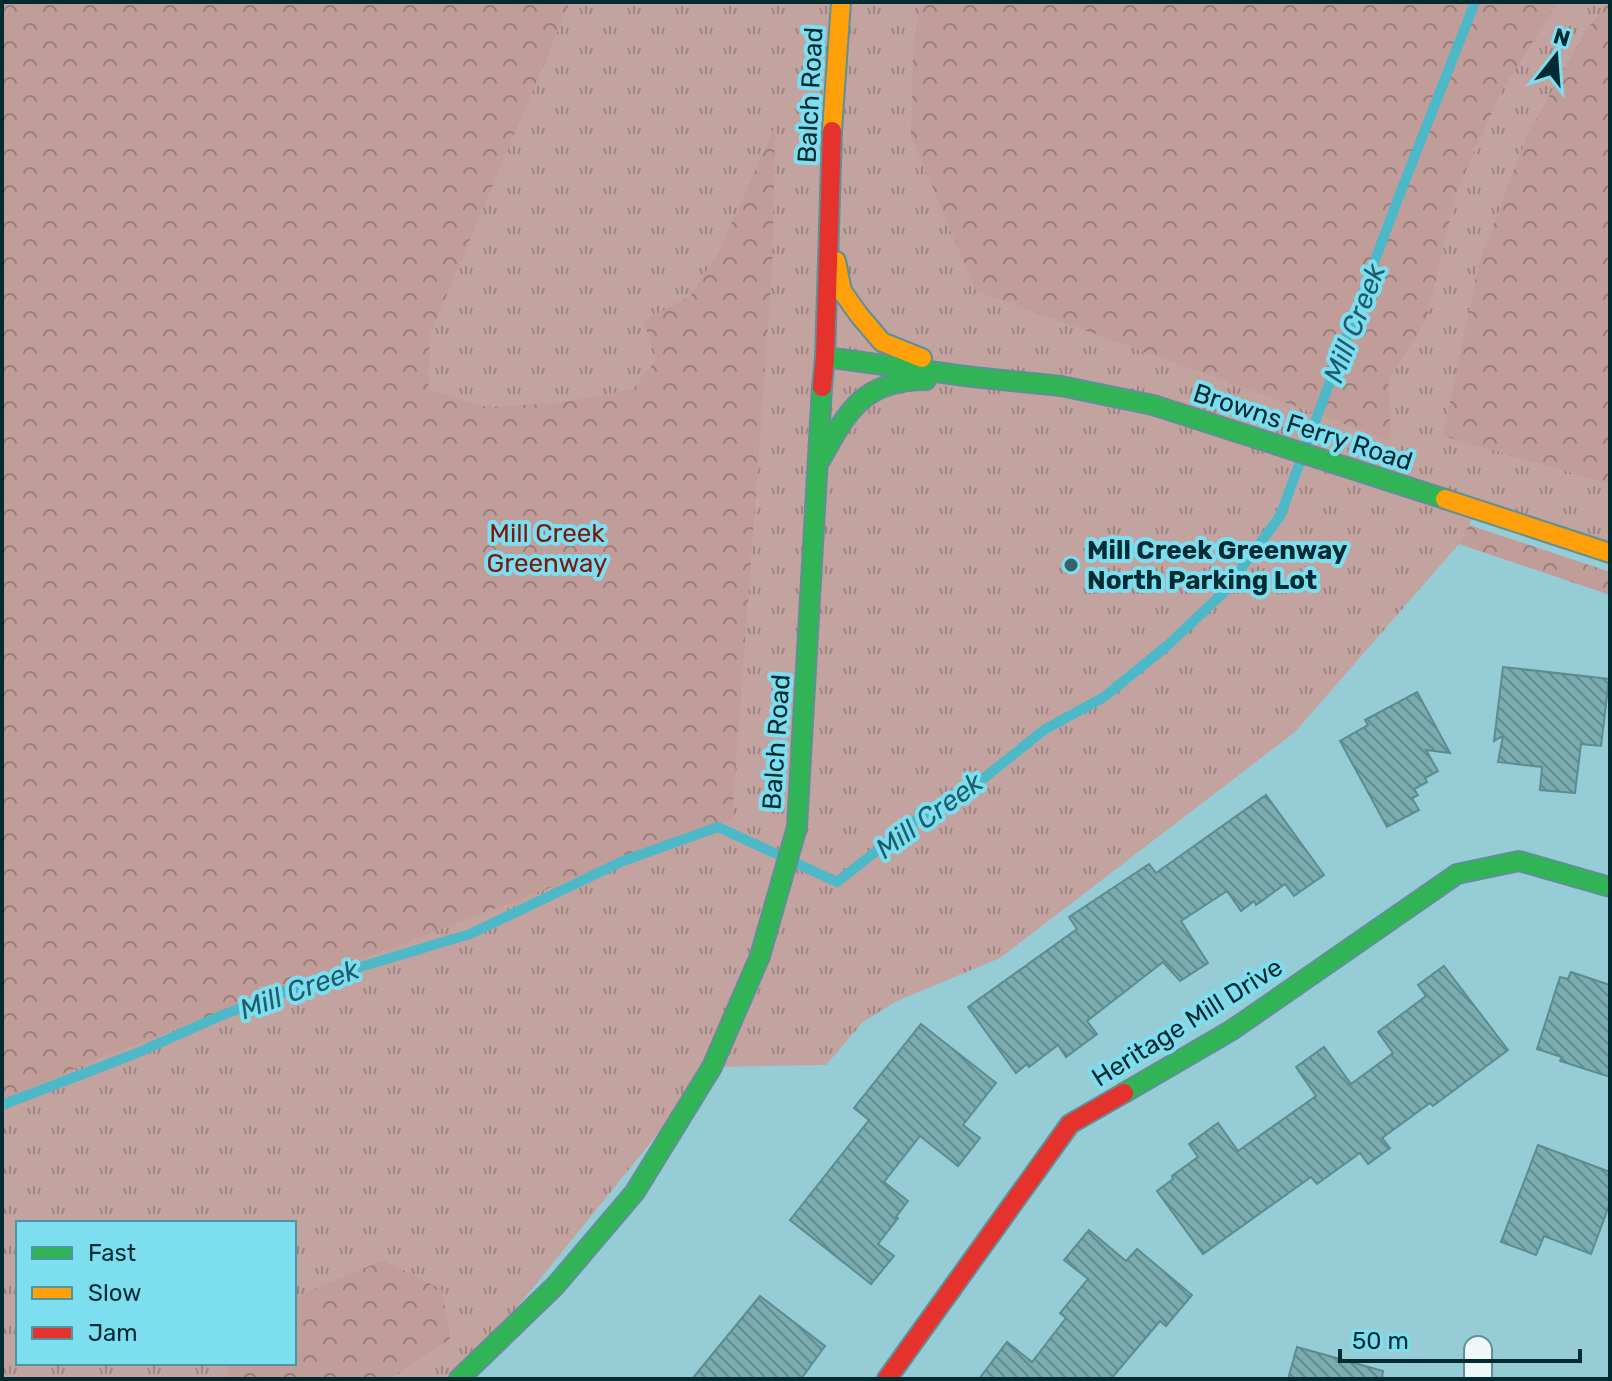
<svg xmlns="http://www.w3.org/2000/svg" width="1612" height="1381" font-family="Rubik,sans-serif">
	<style>
		.grass { fill: url(#grass-tufts); fill-rule: evenodd }
		.forest { fill: url(#forest-crowns) }
		.lines { fill: none; stroke-linecap: round; stroke-linejoin: round }
		.stream { stroke: #4db8c8; stroke-width: 10 }
		.building { fill: url(#building-back-hatch); stroke: #5b8c90; stroke-width: 2 }
		.street-casing { stroke: #5f9097; stroke-width: 30 }
		.fast-casing { stroke: #5f9097; stroke-width: 22 }
		.slow-casing { stroke: #5f9097; stroke-width: 22 }
		.jam-casing { stroke: #5f9097; stroke-width: 22 }
		.street { stroke: #eff7f9; stroke-width: 26 }
		.fast { stroke: #30b455; stroke-width: 18 }
		.slow { stroke: #ff9f0a; stroke-width: 18 }
		.jam { stroke: #e5322d; stroke-width: 18 }
		.poi-dot { fill: #34636b; stroke: #7cdeef; stroke-width: 3 }
		.labels { text-anchor: middle; stroke-width: 8; stroke-linejoin: round; paint-order: stroke }
		.street-label { font-size: 26px; fill: #002b32; stroke: #7cdeef }
		.park-label { font-size: 26px; fill: #7a190e; stroke: #7cdeef }
		.poi-label { font-size: 26px; font-weight: bold; fill: #002b32; stroke: #7cdeef; text-anchor: start }
		.water-label { font-size: 28px; font-style: italic; fill: #1c5f6a; stroke: #7cdeef }
	</style>
	<defs>
		<pattern id="grass-tufts" width="24" height="20" patternUnits="userSpaceOnUse" patternTransform="scale(2)"><rect width="24" height="20" fill="#c3a39f"/><path d="M3 7l-1-3M5 7V3M7 7l1-3M15 17l-1-3M17 17v-4M19 17l1-3" fill="none" stroke="#9c8582"/></pattern>
		<pattern id="forest-crowns" width="20" height="18" patternUnits="userSpaceOnUse" patternTransform="scale(2)"><rect width="20" height="18" fill="#c09d98"/><path d="M2 6a3 3 0 1 1 6 0M12 15a3 3 0 1 1 6 0" fill="none" stroke="#9a807d"/></pattern>
		<pattern id="building-back-hatch" width="6" height="6" patternUnits="userSpaceOnUse" patternTransform="scale(2)"><rect width="6" height="6" fill="#7bacaf"/><path d="M-1 5l2 2M0 0l6 6M5-1l2 2" fill="none" stroke="#628c8f"/></pattern>
	</defs>
	<rect width="100%" height="100%" fill="#96ccd5"/>
	<!-- grass -->
	<path class="grass" d="M2 2H1610V553L1477 510 1459 544 1295 732 1000 958 897 1001 863 1022 826 1065 712 1067 459 1379H2ZM18 1223H294V1363H18Z"/>
	<!-- forest -->
	<g class="forest">
		<path d="M2 2H570L430 335 428 390 487 407 560 403 633 389 657 358 643 321 690 296 718 253 775 126 772 273 732 819 100 1058 2 1100Z"/>
		<path d="M921 2H1558L1501 92 1456 193 1427 318 1388 381 1391 441 976 291 911 136 913 48Z"/>
		<path d="M1608 2H1610V484L1443 436 1479 263 1527 135 1585 32Z"/>
		<path d="M1469 525 1610 572V595L1459 544Z"/>
		<path d="M384 1260 442 1290 450 1339 389 1379H227L229 1363H294V1298Z"/>
	</g>
	<g class="lines">
		<!-- stream -->
		<path class="stream" d="M2 1105 137 1053 220 1016 317 980 470 934 623 861 718 827 837 882 921 816 984 778 1044 730 1104 697 1168 645 1223 593 1280 516 1396 204 1475 2"/>
	</g>
	<!-- building -->
	<g class="building">
		<path d="M1503 667 1609 679 1601 746 1581 744 1575 793 1540 790 1542 767 1498 762 1503 736 1494 741Z"/>
		<path d="M1417 692 1450 753 1426 750 1438 771 1425 778 1427 782 1414 789 1418 795 1412 798 1419 810 1387 827 1340 741 1368 725 1365 720Z"/>
		<path d="M1266 795 1324 875 1294 896 1285 884 1256 905 1254 901 1241 911 1227 891 1181 921 1208 963 1180 981 1163 962 1087 1021 1097 1034 1066 1057 1058 1045 1029 1067 1027 1064 1016 1073 968 1007 1077 929 1069 917 1149 864 1156 873Z"/>
		<path d="M1444 966 1508 1050 1433 1106 1430 1103 1382 1138 1390 1148 1368 1164 1360 1153 1317 1184 1311 1177 1203 1254 1157 1191 1173 1179 1172 1176 1198 1157 1189 1144 1218 1123 1238 1151 1316 1096 1296 1067 1324 1047 1351 1084 1393 1053 1378 1032 1426 996 1418 985Z"/>
		<path d="M1571 972 1610 985V1077L1560 1061 1562 1057 1537 1049 1560 977 1568 979Z"/>
		<path d="M921 1024 996 1083 963 1125 980 1138 958 1166 920 1136 884 1182 908 1201 896 1217 898 1218 878 1244 894 1256 871 1284 790 1220 869 1120 854 1108Z"/>
		<path d="M1538 1145 1610 1172V1203L1591 1254 1544 1236 1536 1255 1501 1242Z"/>
		<path d="M1089 1230 1126 1261 1137 1249 1192 1295 1166 1326 1160 1321 1111 1379H979L1007 1342 1032 1362 1066 1318 1060 1313 1088 1279 1064 1260Z"/>
		<path d="M760 1296 825 1346 801 1379H692Z"/>
		<path d="M1297 1347 1383 1371 1382 1379H1288Z"/>
	</g>
	<g class="lines">
		<!-- street casing -->
		<g class="street-casing">
			<path id="street" d="M1478 1350V1379"/>
		</g>
		<!-- fast casing -->
		<g class="fast-casing">
			<g id="fast">
				<path d="M825 357 973 377 1061 386 1153 405 1445 499"/>
				<path d="M821 459C848 410 864 380 926 380"/>
				<path d="M1124 1093 1232 1030 1457 874 1519 861 1610 887"/>
				<path d="M459 1379 556 1285 635 1192 712 1067 760 956 797 827 822 387"/>
			</g>
		</g>
		<!-- slow casing -->
		<g class="slow-casing">
			<g id="slow">
				<path d="M832 131 841 2"/>
				<path d="M836 261 842 291 859 315 882 342 922 358"/>
				<path d="M1445 499 1610 553"/>
			</g>
		</g>
		<!-- jam casing -->
		<g class="jam-casing">
			<g id="jam">
				<path d="M822 387 825 357 832 131"/>
				<path d="M887 1379 1070 1124 1124 1093"/>
			</g>
		</g>
		<!-- street -->
		<use href="#street" class="street"/>
		<!-- fast -->
		<use href="#fast" class="fast"/>
		<!-- slow -->
		<use href="#slow" class="slow"/>
		<!-- jam -->
		<use href="#jam" class="jam"/>
	</g>
	<!-- markers -->
	<circle class="poi-dot" cx="1071" cy="565" r="8"/>
	<g class="labels">
		<!-- street labels -->
		<g class="street-label">
			<text transform="translate(810 95) rotate(-87)" y="9">Balch Road</text>
			<text transform="translate(1303 427) rotate(18)" y="9">Browns Ferry Road</text>
			<text transform="translate(776 742) rotate(-86)" y="9">Balch Road</text>
			<text transform="translate(1187 1022) rotate(-32)" y="9">Heritage Mill Drive</text>
		</g>
		<!-- park labels -->
		<g class="park-label">
			<text x="547" y="542">Mill Creek<tspan x="547" dy="30">Greenway</tspan></text>
		</g>
		<!-- poi labels -->
		<g class="poi-label">
			<text x="1087" y="559">Mill Creek Greenway<tspan x="1087" dy="30">North Parking Lot</tspan></text>
		</g>
		<!-- water labels -->
		<g class="water-label">
			<text transform="translate(1354 323) rotate(-69)" y="10">Mill Creek</text>
			<text transform="translate(929 815) rotate(-36)" y="10">Mill Creek</text>
			<text transform="translate(299 989) rotate(-20)" y="10">Mill Creek</text>
		</g>
	</g>
	<!-- border -->
	<rect width="1612" height="1381" fill="none" stroke="#002b32" stroke-width="8"/>
	<!-- legend -->
	<rect x="16" y="1221" width="280" height="144" fill="#7cdeef" stroke="#4a96a3" stroke-width="2"/>
	<rect x="32" y="1247" width="40" height="12" fill="#30b455" stroke="#4a96a3" stroke-width="2"/>
	<text x="88" y="1261" font-size="24" fill="#002b32">Fast</text>
	<rect x="32" y="1287" width="40" height="12" fill="#ff9f0a" stroke="#4a96a3" stroke-width="2"/>
	<text x="88" y="1301" font-size="24" fill="#002b32">Slow</text>
	<rect x="32" y="1327" width="40" height="12" fill="#e5322d" stroke="#4a96a3" stroke-width="2"/>
	<text x="88" y="1341" font-size="24" fill="#002b32">Jam</text>
	<!-- north arrow -->
	<g transform="translate(1556 56) rotate(17)" stroke="#7cdeef" stroke-width="6" paint-order="stroke">
	<path d="M0-6L14 30L0 20L-14 30Z" fill="#002b32"/>
	<text y="-12" font-size="22" font-weight="bold" text-anchor="middle" fill="#002b32">N</text>
	</g>
	<!-- scale -->
	<path d="M1340 1349v12h240v-12" fill="none" stroke="#002b32" stroke-width="4"/>
	<text x="1352" y="1349" font-size="24" fill="#002b32" stroke="#7cdeef" stroke-width="6" paint-order="stroke">50 m</text>
</svg>
